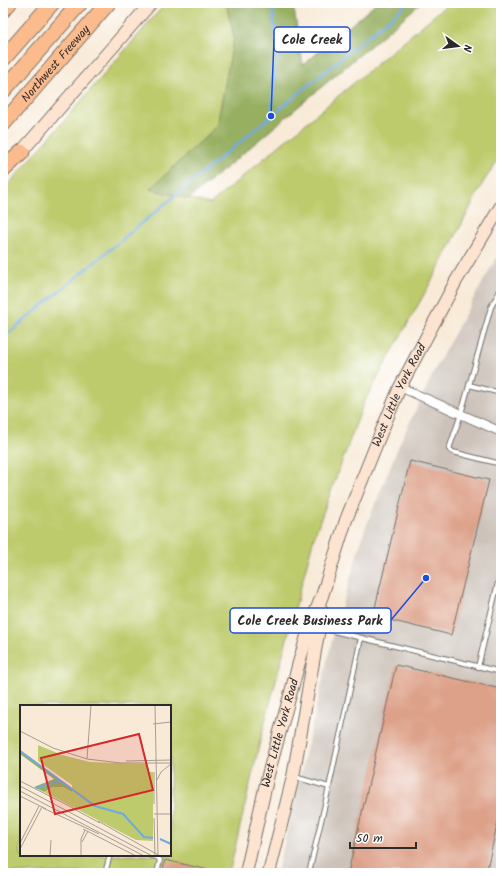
<svg xmlns="http://www.w3.org/2000/svg" width="504" height="876" font-family="Kalam,sans-serif">
	<style>
		.industrial { fill: #ccc2b9 }
		.green { fill: #becb6c; stroke: #747b4c; fill-rule: evenodd }
		.forest { fill: #96af60; stroke: #606d46 }
		.lines { fill: none; stroke-linecap: round; stroke-linejoin: round }
		.stream { stroke: #70aae0; stroke-width: 2.5 }
		.building { fill: #dda088 }
		.service-casing { stroke: #736e67; stroke-width: 6 }
		.minor-casing { stroke: #736e67; stroke-width: 10 }
		.secondary-casing { stroke: #736e67; stroke-width: 14 }
		.motorway-casing { stroke: #736e67; stroke-width: 17 }
		.service { stroke: #fff; stroke-width: 4 }
		.minor { stroke: #fff; stroke-width: 8 }
		.secondary { stroke: #fde4d1; stroke-width: 12 }
		.motorway { stroke: #fbbb8d; stroke-width: 15 }
		.labels { text-anchor: middle; stroke-width: 3.5; stroke-linejoin: round; paint-order: stroke }
		.street-label { font-size: 12px; fill: #2b2b2b; stroke: #fff }
		.inset-river { fill: none; stroke: #70aae0; stroke-width: 2 }
		.inset-road { fill: none; stroke: #a69e92; stroke-width: 1 }
		.view { fill: #d62828; fill-opacity: 0.15; stroke: #d62828; stroke-width: 2 }
		.inset-edge { fill: none; stroke: #2b2b2b; stroke-width: 2 }
		.leader { fill: none; stroke: #1d4ed8; stroke-width: 1.5 }
		.callout-dot { fill: #1d4ed8; stroke: #fff; stroke-width: 1.5 }
		.callout { fill: #fff; stroke: #1d4ed8; stroke-width: 1.5 }
		.callout-label { font-size: 13px; text-anchor: middle; font-weight: bold; fill: #2b2b2b }
	</style>
	<rect width="100%" height="100%" fill="#fff"/>
	<filter id="ink" filterUnits="userSpaceOnUse"><feTurbulence type="fractalNoise" baseFrequency=".025" numOctaves="2"/><feDisplacementMap in="SourceGraphic" scale="8" xChannelSelector="R" yChannelSelector="G"/><feConvolveMatrix kernelMatrix="1 2 1 2 8 2 1 2 1" color-interpolation-filters="sRGB"/></filter>
	<filter id="wash" filterUnits="userSpaceOnUse"><feTurbulence type="fractalNoise" baseFrequency=".012" numOctaves="4" result="noise"/><feDisplacementMap in="SourceGraphic" scale="16" xChannelSelector="R" yChannelSelector="G"/><feGaussianBlur stdDeviation="0.9" result="paint"/><feColorMatrix in="noise" values="0 0 0 0 0 0 0 0 0 0 0 0 0 0 0 0 0 1.4 0 .05"/><feComposite in="paint" operator="in"/></filter>
	<g filter="url(#wash)">
		<rect width="100%" height="100%" fill="#f8ead7"/>
		<!-- industrial -->
		<path class="industrial" d="M501 251V873H277L335 628 365 529 399 445 437 365 490 269Z"/>
		<!-- green -->
		<path class="green" d="M166 3H226L234 37 217 126 151 189 210 204 449 3H501V155L484 181 442 262 364 402 314 537 262 733 229 873H213L166 861 162 873H3V191ZM21 706H170V855H21Z"/>
		<!-- forest -->
		<path class="forest" d="M226 3H293L303 65 377 3H421L189 199 150 189 217 126 234 37Z"/>
		<g class="lines">
			<!-- stream -->
			<g class="stream">
				<path d="M271 116 277 50 272 3"/>
				<path d="M3 338 408 3"/>
			</g>
		</g>
		<g id="blocks">
			<!-- building -->
			<g class="building">
				<path d="M410 461 489 480 451 635 373 616Z"/>
				<path d="M396 665 501 689V808L486 873H348Z"/>
				<path d="M165 860 209 870 208 873H162Z"/>
			</g>
		</g>
	</g>
	<g filter="url(#ink)">
		<use href="#blocks" fill-opacity="0" stroke="#736e67" stroke-width="1"/>
		<g class="lines">
			<!-- service casing -->
			<g class="service-casing">
				<g id="service">
					<path d="M501 289 491 307 461 414 449 449 453 452 501 464"/>
					<path d="M469 385 501 393"/>
					<path d="M321 628 501 672"/>
					<path d="M478 667 501 570"/>
					<path d="M295 777 329 787 309 873"/>
					<path d="M329 787 361 638"/>
					<path d="M149 855 157 857 160 860 157 873"/>
					<path d="M105 873 110 855"/>
				</g>
			</g>
			<!-- minor casing -->
			<g class="minor-casing">
				<path id="minor" d="M400 387 501 432"/>
			</g>
			<!-- secondary casing -->
			<g class="secondary-casing">
				<g id="secondary">
					<path d="M15 159 151 3"/>
					<path id="s1" d="M246 873 268 775 300 659 310 626 322 596 346 520 380 435 400 387 456 281 501 206"/>
					<path d="M269 873 293 777 319 628 321 609"/>
				</g>
			</g>
			<!-- motorway casing -->
			<g class="motorway-casing">
				<g id="motorway">
					<path d="M3 10 9 3"/>
					<path d="M3 59 52 3"/>
					<path d="M3 91 80 3"/>
					<path id="s2" d="M3 124 108 3"/>
					<path d="M3 170 22 152"/>
				</g>
			</g>
			<!-- service -->
			<use href="#service" class="service"/>
			<!-- minor -->
			<use href="#minor" class="minor"/>
			<!-- secondary -->
			<use href="#secondary" class="secondary"/>
			<!-- motorway -->
			<use href="#motorway" class="motorway"/>
		</g>
	</g>
	<g class="labels">
		<!-- street labels -->
		<g class="street-label">
			<text dy="4" stroke="none"><textPath href="#s2" startOffset="80">Northwest Freeway</textPath></text>
			<text dy="4" stroke="none"><textPath href="#s1" startOffset="503">West Little York Road</textPath></text>
			<text dy="4" stroke="none"><textPath href="#s1" startOffset="144">West Little York Road</textPath></text>
		</g>
	</g>
	<!-- overview -->
	<g transform="translate(20 705)">
		<rect width="151" height="151" fill="#f8ead7"/>
		<path d="M18 40 42 50 70 57 127 59V67H133V136L116 135 24 87 33 82H43L52 87V80L18 56Z" fill="#becb6c"/>
		<path d="M0 45 52 83V87L43 82H33L24 87 14 82 34 74 0 49Z" fill="#96af60"/>
		<path class="inset-river" d="M0 46 75 101 103 109 124 132 133 133M16 83 40 76M140 134 151 139"/>
		<path class="inset-road" d="M135 0 138 151M133 19 151 17M0 26 33 43 67 54 101 58H151M67 54 71 0M106 56 151 55M134 67V99M137 75 141 67 151 59M0 76 53 103M0 81 132 151M0 86 124 151M0 91 26 104M23 103 79 129M52 103 80 118M134 109H151M134 113 135 151M78 116 140 151M63 124 116 151M62 137 68 126M0 138 19 101M0 144 22 102M30 151 31 135M61 151V134L65 125"/>
		<path class="view" d="M119 29 133 85 35 109 21 53Z"/>
		<rect width="151" height="151" class="inset-edge"/>
	</g>
	<!-- callouts -->
	<path class="leader" d="M271 116L274 39M426 578L391 620"/>
	<g class="callout-dot">
		<circle cx="271" cy="116" r="4"/>
		<circle cx="426" cy="578" r="4"/>
	</g>
	<g class="callout">
		<rect x="274" y="27" width="76" height="25" rx="4"/>
		<rect x="230" y="608" width="161" height="25" rx="4"/>
	</g>
	<g class="callout-label">
		<text x="312" y="44">Cole Creek</text>
		<text x="310" y="625">Cole Creek Business Park</text>
	</g>
	<!-- margin -->
	<rect width="504" height="876" fill="none" stroke="#fff" stroke-width="16"/>
	<!-- north arrow -->
	<g transform="translate(458 46) rotate(104)" stroke="#ffffff" stroke-width="3" paint-order="stroke">
	<path d="M0-3L7 15L0 10L-7 15Z" fill="#2b2b2b"/>
	<text y="-6" font-size="11" font-weight="bold" text-anchor="middle" fill="#2b2b2b">N</text>
	</g>
	<!-- scale -->
	<path d="M350 842v6h66v-6" fill="none" stroke="#2b2b2b" stroke-width="2"/>
	<text x="356" y="842" font-size="12" fill="#2b2b2b" stroke="#ffffff" stroke-width="3" paint-order="stroke">50 m</text>
</svg>
